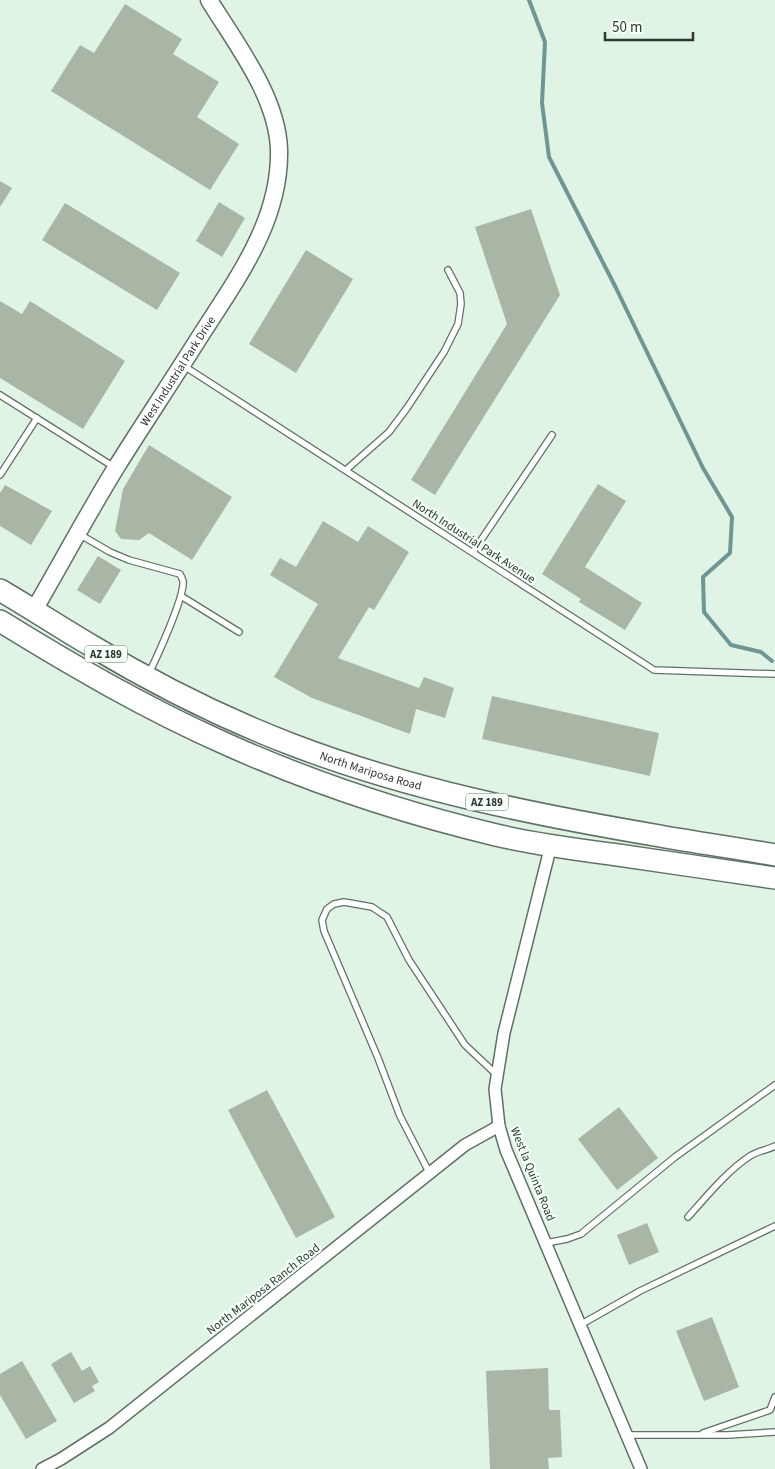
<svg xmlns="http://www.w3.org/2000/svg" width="775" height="1469" font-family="'Source Sans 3',sans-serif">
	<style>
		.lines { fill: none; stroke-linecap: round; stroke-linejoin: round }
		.stream { stroke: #6d9694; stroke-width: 4 }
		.building { fill: #aab6a5 }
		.lane-casing { stroke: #607065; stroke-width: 8 }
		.street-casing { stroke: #607065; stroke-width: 14 }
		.secondary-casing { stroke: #607065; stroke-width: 19 }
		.highway-casing { stroke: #607065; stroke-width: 24 }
		.lane { stroke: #fff; stroke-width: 5.5 }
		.street { stroke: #fff; stroke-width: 11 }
		.secondary { stroke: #fff; stroke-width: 16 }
		.highway { stroke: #fff; stroke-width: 21 }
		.labels { text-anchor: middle; stroke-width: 4.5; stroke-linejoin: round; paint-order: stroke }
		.shield { fill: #f3fff7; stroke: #6a736d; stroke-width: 1 }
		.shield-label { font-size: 11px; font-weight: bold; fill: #2f3732 }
		.street-label { font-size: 12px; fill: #2f3732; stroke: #f3fff7 }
	</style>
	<rect width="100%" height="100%" fill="#e0f4e6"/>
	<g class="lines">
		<!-- stream -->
		<path class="stream" d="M529 0 545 42 542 103 549 157 616 288 703 468 732 517 730 553 703 577 704 612 731 645 761 652 772 661"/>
	</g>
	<!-- building -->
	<g class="building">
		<path d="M125 4 182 39 173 54 219 82 197 117 239 144 210 190 51 91 80 45 94 53Z"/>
		<path d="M0 181 12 188 0 207Z"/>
		<path d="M219 202 245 218 222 257 196 241Z"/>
		<path d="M65 203 180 273 157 310 42 240Z"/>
		<path d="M531 209 560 295 435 495 411 480 507 324 475 227Z"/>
		<path d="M306 250 353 279 296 373 249 344Z"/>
		<path d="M0 301 22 314 30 301 125 361 83 429 0 378Z"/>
		<path d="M149 445 232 497 192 560 149 533 139 540 121 539 115 531 123 489Z"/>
		<path d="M598 484 626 501 585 567 642 603 625 630 579 602 581 599 542 574Z"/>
		<path d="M5 485 52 511 31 545 0 526V493Z"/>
		<path d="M323 521 358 542 368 526 409 552 374 610 369 607 338 658 419 688 424 677 454 688 445 718 416 709 410 734 312 698 274 677 318 604 270 575 280 558 296 567Z"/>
		<path d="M98 556 121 570 100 604 77 590Z"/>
		<path d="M492 696 659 733 650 776 482 739Z"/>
		<path d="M267 1090 335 1217 296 1238 228 1110Z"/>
		<path d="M619 1107 658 1158 617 1190 578 1139Z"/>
		<path d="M647 1223 659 1252 629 1265 617 1235Z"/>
		<path d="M712 1317 739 1387 704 1401 676 1331Z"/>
		<path d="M71 1352 82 1371 90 1366 99 1382 92 1386 95 1391 74 1403 51 1364Z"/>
		<path d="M22 1361 57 1421 26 1439 0 1395V1374Z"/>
		<path d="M548 1368 549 1410H560L562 1457 548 1458 549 1469H490L486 1371Z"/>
	</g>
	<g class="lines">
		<!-- lane casing -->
		<g class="lane-casing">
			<g id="lane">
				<path d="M184 366 654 670 775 674"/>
				<path d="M0 395 114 467"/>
				<path d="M346 470 389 432 407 408 444 352 458 324 461 304 460 293 448 270"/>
				<path d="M0 475 37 418"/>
				<path d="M79 534 110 552 129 560 180 574C181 576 182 578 183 581 185 596 157 657 149 673"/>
				<path d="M473 552 552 435"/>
				<path d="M181 596 239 632"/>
				<path d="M430 1174 400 1116 378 1058 324 931 322 920 327 909 334 904 344 902 372 907 387 917 409 960 465 1045 497 1075"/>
				<path d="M688 1217C706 1197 727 1171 750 1156 758 1151 767 1150 775 1146"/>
				<path d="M546 1243 567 1239 581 1234 675 1157 775 1085"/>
				<path d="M580 1325 640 1291 775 1226"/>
				<path d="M703 1433 770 1410 775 1397"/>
				<path d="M627 1435H728L775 1432"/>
			</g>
		</g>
		<!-- street casing -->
		<g class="street-casing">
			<g id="street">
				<path d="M551 845 504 1033 495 1089 499 1126 506 1150 641 1469"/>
				<path d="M42 1469 61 1459 109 1428 465 1145 499 1126"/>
			</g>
		</g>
		<!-- secondary casing -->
		<g class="secondary-casing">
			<g id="secondary">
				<path id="s1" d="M34 610C62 562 88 513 117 466 144 423 172 381 199 338 236 280 281 221 279 149 277 96 236 44 209 0"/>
			</g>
		</g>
		<!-- highway casing -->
		<g class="highway-casing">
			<g id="highway">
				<path id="s2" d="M0 590C31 608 61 628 92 646 155 684 225 719 293 745 411 790 536 815 660 836 698 843 737 848 775 855"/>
				<path d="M0 621C73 666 147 709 226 744 313 783 404 813 496 835 534 844 573 849 611 854 666 862 720 870 775 878"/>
			</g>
		</g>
		<!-- lane -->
		<use href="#lane" class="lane"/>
		<!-- street -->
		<use href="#street" class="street"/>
		<!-- secondary -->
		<use href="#secondary" class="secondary"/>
		<!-- highway -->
		<use href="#highway" class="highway"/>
	</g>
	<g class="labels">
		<!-- shield labels -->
		<g class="shield">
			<rect x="85" y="645.5" width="42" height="17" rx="4"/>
			<rect x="466" y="793.5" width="42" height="17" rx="4"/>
		</g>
		<g class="shield-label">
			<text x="106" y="658">AZ 189</text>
			<text x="487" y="806">AZ 189</text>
		</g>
		<!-- street labels -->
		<g class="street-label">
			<text dy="4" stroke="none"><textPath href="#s1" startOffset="279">West Industrial Park Drive</textPath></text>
			<text transform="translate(474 541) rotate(33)" y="4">North Industrial Park Avenue</text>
			<text dy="4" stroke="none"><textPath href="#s2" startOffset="414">North Mariposa Road</textPath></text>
			<text transform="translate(533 1174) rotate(68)" y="4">West la Quinta Road</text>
			<text transform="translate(263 1289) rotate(-38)" y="4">North Mariposa Ranch Road</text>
		</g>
	</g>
	<!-- scale -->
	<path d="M605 32v8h88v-8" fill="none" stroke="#2f3732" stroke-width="2.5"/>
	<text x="612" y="32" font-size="15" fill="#2f3732" stroke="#f3fff7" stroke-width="4" paint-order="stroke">50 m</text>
</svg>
